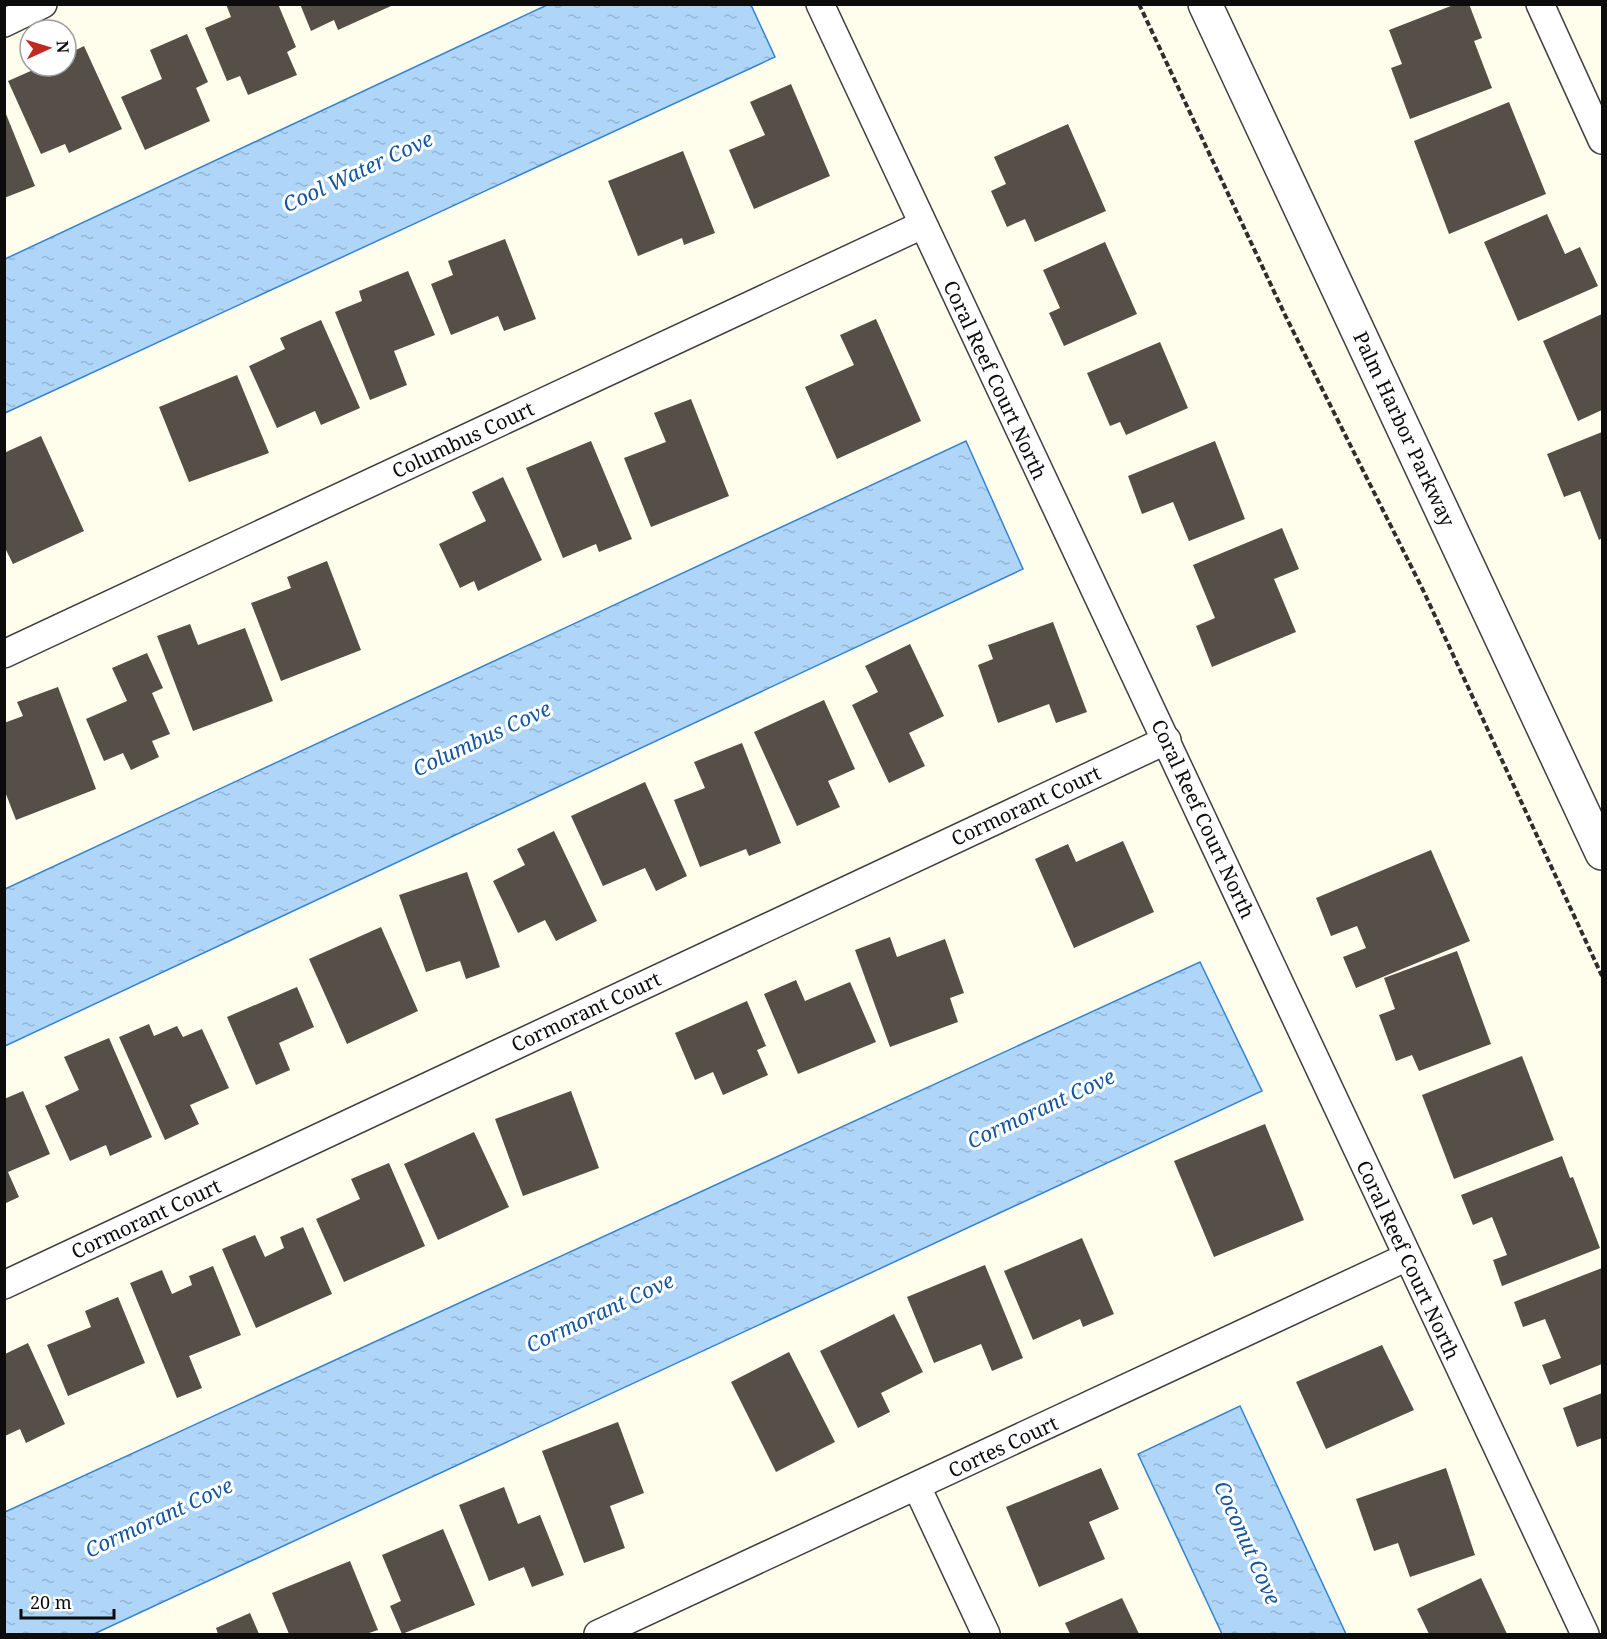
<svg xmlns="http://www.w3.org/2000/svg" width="1607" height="1639" font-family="'Noto Serif',serif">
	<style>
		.water { fill: url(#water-ripples); stroke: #3483d1; stroke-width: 1.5 }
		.building { fill: #554f48 }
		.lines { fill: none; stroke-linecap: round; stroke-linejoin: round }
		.minor-casing { stroke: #3f3f3f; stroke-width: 30 }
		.tertiary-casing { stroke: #3f3f3f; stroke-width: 36 }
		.path { stroke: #2e2e2e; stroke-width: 4; stroke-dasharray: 6 3; stroke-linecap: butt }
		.minor { stroke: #fff; stroke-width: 27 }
		.tertiary { stroke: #fff; stroke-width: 33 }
		.labels { text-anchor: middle; stroke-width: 6; stroke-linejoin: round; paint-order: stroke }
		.street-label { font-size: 20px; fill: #0c0c0c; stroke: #fff }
		.water-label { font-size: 21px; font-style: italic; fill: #1255a2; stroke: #fff }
	</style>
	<defs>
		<pattern id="water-ripples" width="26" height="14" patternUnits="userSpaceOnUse" patternTransform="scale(1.5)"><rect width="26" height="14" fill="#afd5f8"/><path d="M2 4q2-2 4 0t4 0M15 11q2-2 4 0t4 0" fill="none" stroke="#95b6d3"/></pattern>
	</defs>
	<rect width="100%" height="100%" fill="#fffdec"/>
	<!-- water -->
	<g class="water">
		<path d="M547 5H751L775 57 5 413V259Z"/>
		<path d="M966 441 1023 569 5 1046V889Z"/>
		<path d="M1200 962 1262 1091 94 1634H5V1512Z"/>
		<path d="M1240 1406 1346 1634H1222L1138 1454Z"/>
	</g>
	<!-- building -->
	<g class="building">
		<path d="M226 4H278L296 47 287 52 297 75 248 95 240 76 227 81 205 28 231 17Z"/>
		<path d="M300 4H390L391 6 338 30 334 20 311 31Z"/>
		<path d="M1456 4H1469L1482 38 1474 41 1492 88 1410 119 1391 68 1402 64 1389 30Z"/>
		<path d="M187 34 208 82 196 88 210 121 145 150 121 97 162 79 150 50Z"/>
		<path d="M84 46 122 129 69 153 65 144 41 154 8 81 42 66H66V55Z"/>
		<path d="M791 84 830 176 754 209 729 150 765 135 750 102Z"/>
		<path d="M1509 102 1546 194 1449 234 1414 141Z"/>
		<path d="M4 109 35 186 4 198Z"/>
		<path d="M1068 124 1106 211 1035 242 1025 219 1007 227 991 191 1006 184 994 157Z"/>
		<path d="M683 151 715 233 684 245 682 238 638 256 608 181Z"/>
		<path d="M1547 214 1565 254 1580 247 1598 286 1518 321 1484 242Z"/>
		<path d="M505 239 536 319 504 331 498 316 451 335 431 284 453 275 448 261Z"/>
		<path d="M1105 242 1137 314 1064 346 1049 313 1060 308 1043 270Z"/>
		<path d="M408 271 435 335 394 351 407 385 370 400 335 312 362 301 359 291Z"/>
		<path d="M1602 314V410L1578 421 1543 341Z"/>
		<path d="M876 319 921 421 837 459 805 387 854 365 840 335Z"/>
		<path d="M321 320 360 408 321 425 315 411 277 428 249 366 285 349 280 338Z"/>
		<path d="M1160 342 1188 408 1126 435 1120 422 1110 426 1087 373Z"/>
		<path d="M237 375 269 453 189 482 159 407Z"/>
		<path d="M691 399 729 496 651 527 624 458 666 442 654 413Z"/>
		<path d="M1602 432V538L1599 540 1580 491 1564 497 1547 454Z"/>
		<path d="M41 436 84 531 13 564 4 546V453Z"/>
		<path d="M591 441 632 539 599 552 596 544 563 558 526 468Z"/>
		<path d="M1215 441 1245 519 1189 541 1173 502 1142 514 1128 476Z"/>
		<path d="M503 477 542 560 478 591 474 581 460 588 439 544 486 521 472 492Z"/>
		<path d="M1282 528 1299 569 1274 579 1296 632 1212 667 1196 626 1215 618 1193 565Z"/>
		<path d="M327 561 361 650 281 681 251 603 291 588 287 577Z"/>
		<path d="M1053 622 1087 712 1056 723 1049 704 998 723 978 665 993 659 988 645Z"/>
		<path d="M190 624 198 645 245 628 273 701 193 731 157 636Z"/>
		<path d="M910 644 944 716 909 733 925 766 889 783 852 705 878 692 865 666Z"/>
		<path d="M147 653 163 688 152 693 170 734 152 741 159 757 131 770 123 753 104 761 86 719 127 701 112 668Z"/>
		<path d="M58 687 96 789 16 820 4 789V723L23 716 17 702Z"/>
		<path d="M824 700 855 769 828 781 840 807 797 826 754 732Z"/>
		<path d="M742 743 781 843 749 856 746 849 700 867 674 800 705 788 694 762Z"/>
		<path d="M645 782 687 876 656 891 645 868 603 886 571 816Z"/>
		<path d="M554 831 597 921 556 941 545 920 518 933 493 881 525 865 517 849Z"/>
		<path d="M1123 841 1154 912 1074 948 1035 859 1068 844 1076 862Z"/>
		<path d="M1431 850 1470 941 1356 988 1343 957 1366 948 1357 926 1331 936 1316 898Z"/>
		<path d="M467 872 500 967 466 979 460 961 426 972 399 895Z"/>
		<path d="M381 927 418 1011 347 1044 309 959Z"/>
		<path d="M890 937 897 957 945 939 964 993 950 998 958 1022 890 1047 855 950Z"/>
		<path d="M1457 951 1491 1044 1419 1071 1412 1055 1396 1061 1379 1015 1395 1009 1384 978Z"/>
		<path d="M796 980 805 1001 850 982 876 1042 798 1074 764 994Z"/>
		<path d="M297 987 314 1027 279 1043 290 1070 256 1085 227 1017Z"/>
		<path d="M747 1001 766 1046 757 1050 768 1075 723 1095 713 1072 695 1080 675 1033Z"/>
		<path d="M149 1024 154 1036 177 1026 183 1037 202 1029 229 1088 190 1105 199 1124 165 1140 119 1037Z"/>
		<path d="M109 1038 152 1137 110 1156 106 1145 70 1161 45 1106 79 1090 64 1057Z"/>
		<path d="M1522 1056 1554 1140 1454 1179 1422 1095Z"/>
		<path d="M23 1091 50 1154 8 1172 19 1197 4 1204V1099Z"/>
		<path d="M571 1091 599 1168 523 1196 495 1119Z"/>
		<path d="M1265 1124 1304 1220 1214 1257 1174 1161Z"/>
		<path d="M474 1132 509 1207 438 1240 404 1164Z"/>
		<path d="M1562 1156 1570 1178 1573 1177 1600 1248 1502 1286 1493 1260 1507 1255 1492 1217 1473 1225 1461 1195Z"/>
		<path d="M389 1163 425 1246 344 1282 316 1219 360 1199 351 1179Z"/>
		<path d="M303 1227 332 1294 256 1328 222 1249 255 1235 265 1257 284 1248 280 1237Z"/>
		<path d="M1082 1238 1114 1314 1083 1327 1080 1319 1033 1340 1004 1271Z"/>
		<path d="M985 1265 1023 1358 992 1371 981 1344 934 1363 907 1297Z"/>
		<path d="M213 1266 241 1335 189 1356 202 1388 177 1398 130 1283 162 1270 172 1294 192 1285 189 1276Z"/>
		<path d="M1602 1268V1364L1550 1385 1542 1365 1561 1358 1545 1319 1523 1327 1514 1302Z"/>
		<path d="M118 1297 145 1363 68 1396 47 1345 91 1327 85 1311Z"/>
		<path d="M894 1314 923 1372 881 1393 890 1412 858 1428 820 1351Z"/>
		<path d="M28 1343 65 1424 26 1443 20 1429 5 1436V1354Z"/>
		<path d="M1382 1345 1414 1410 1326 1449 1296 1382Z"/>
		<path d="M789 1352 835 1442 776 1472 731 1382Z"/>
		<path d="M1602 1393V1438L1577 1447 1563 1408Z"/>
		<path d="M618 1422 644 1493 610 1506 625 1548 584 1563 542 1451Z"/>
		<path d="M1101 1468 1119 1509 1089 1522 1105 1559 1039 1587 1006 1507Z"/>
		<path d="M1446 1468 1475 1555 1410 1577 1398 1543 1374 1551 1356 1499Z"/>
		<path d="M504 1487 518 1524 540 1515 564 1575 532 1587 524 1567 489 1581 459 1505Z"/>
		<path d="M443 1529 475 1605 402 1634 390 1606 401 1601 382 1555Z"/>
		<path d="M350 1561 378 1630 366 1634H289L272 1593Z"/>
		<path d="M1481 1578 1507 1634H1429L1417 1609Z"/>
		<path d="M1122 1598 1139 1634H1070L1065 1623Z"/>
		<path d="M250 1613 259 1634H218L216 1628Z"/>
	</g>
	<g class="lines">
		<!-- minor casing -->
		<g class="minor-casing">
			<g id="minor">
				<path d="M820 4 1585 1634"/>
				<path d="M1540 4 1602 140"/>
				<path d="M4 23 43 4"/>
				<path d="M4 654 922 225"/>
				<path d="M4 1285 1167 740"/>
				<path d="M917 1487 986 1634"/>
				<path d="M598 1634 1407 1257"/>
			</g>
		</g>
		<!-- tertiary casing -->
		<g class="tertiary-casing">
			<path id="tertiary" d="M1205 4 1602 853"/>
		</g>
		<!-- path -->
		<path class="path" d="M1139 4 1286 317 1423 590 1602 976"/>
		<!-- minor -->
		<use href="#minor" class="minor"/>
		<!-- tertiary -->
		<use href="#tertiary" class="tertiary"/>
	</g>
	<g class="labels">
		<!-- street labels -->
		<g class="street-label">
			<text transform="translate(995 380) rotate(65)" y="7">Coral Reef Court North</text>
			<text transform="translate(1404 429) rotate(65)" y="7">Palm Harbor Parkway</text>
			<text transform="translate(463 440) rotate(-25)" y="7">Columbus Court</text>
			<text transform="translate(1026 806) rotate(-25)" y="7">Cormorant Court</text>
			<text transform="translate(1203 819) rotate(65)" y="7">Coral Reef Court North</text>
			<text transform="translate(586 1012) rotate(-25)" y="7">Cormorant Court</text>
			<text transform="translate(146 1219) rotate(-25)" y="7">Cormorant Court</text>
			<text transform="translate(1408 1260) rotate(65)" y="7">Coral Reef Court North</text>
			<text transform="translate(1003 1447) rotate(-25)" y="7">Cortes Court</text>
		</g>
		<!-- water labels -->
		<g class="water-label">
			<text transform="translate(358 172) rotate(-25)" y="7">Cool Water Cove</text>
			<text transform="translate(482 739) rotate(-25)" y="7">Columbus Cove</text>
			<text transform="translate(1041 1109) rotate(-25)" y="7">Cormorant Cove</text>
			<text transform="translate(600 1313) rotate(-25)" y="7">Cormorant Cove</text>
			<text transform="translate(159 1518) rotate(-25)" y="7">Cormorant Cove</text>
			<text transform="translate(1247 1543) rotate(66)" y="7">Coconut Cove</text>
		</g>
	</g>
	<!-- border -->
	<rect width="1607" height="1639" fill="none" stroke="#0c0c0c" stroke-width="12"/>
	<!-- north arrow -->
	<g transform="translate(48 48) rotate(86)"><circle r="28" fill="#ffffff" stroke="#9e9e9e" stroke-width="1.5"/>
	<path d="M0-4.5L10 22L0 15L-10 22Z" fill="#c02921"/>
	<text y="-9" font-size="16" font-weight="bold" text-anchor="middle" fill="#0c0c0c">N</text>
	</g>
	<!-- scale -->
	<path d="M21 1609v9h93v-9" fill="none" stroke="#0c0c0c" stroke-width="3"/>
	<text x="30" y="1609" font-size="18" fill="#0c0c0c" stroke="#ffffff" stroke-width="4.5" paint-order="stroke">20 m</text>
</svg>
